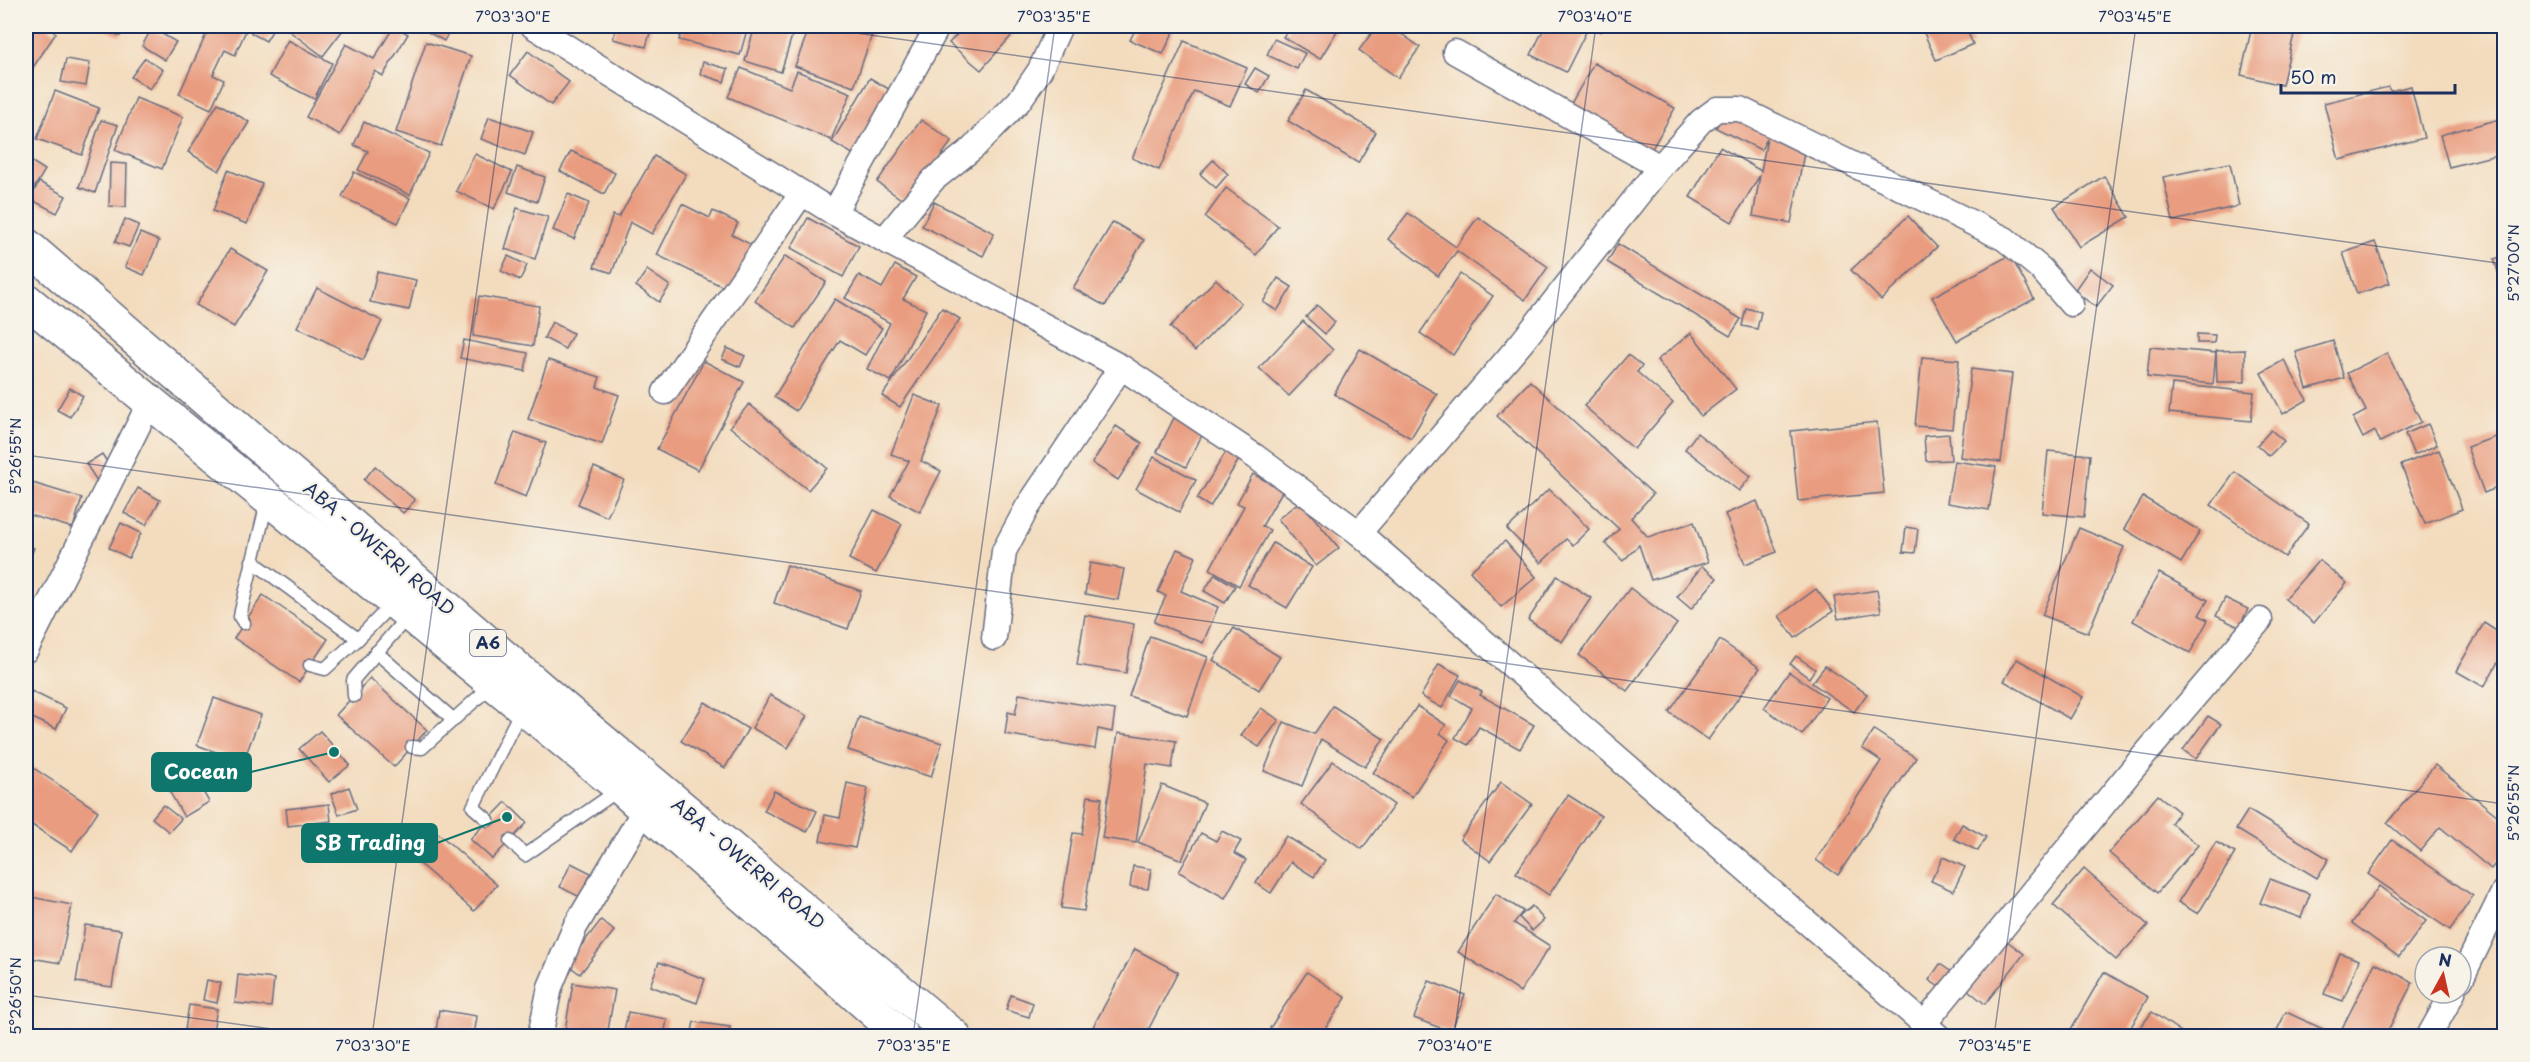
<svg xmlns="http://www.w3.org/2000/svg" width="2530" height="1062" font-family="'Playpen Sans',sans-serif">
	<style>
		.building { fill: #e99c7f }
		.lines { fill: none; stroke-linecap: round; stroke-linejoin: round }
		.service-casing { stroke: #676c80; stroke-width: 15 }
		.minor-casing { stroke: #676c80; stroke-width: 27 }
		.trunk-casing { stroke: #676c80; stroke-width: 36 }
		.service { stroke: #fff; stroke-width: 12 }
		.minor { stroke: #fff; stroke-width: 24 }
		.trunk { stroke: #fff; stroke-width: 33 }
		.ticks { fill: none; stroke: #1b2f5e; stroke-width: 1.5; stroke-opacity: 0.45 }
		.labels { text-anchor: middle; stroke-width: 4.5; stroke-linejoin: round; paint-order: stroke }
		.shield { fill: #f7f3e8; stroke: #5d6a87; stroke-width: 1.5 }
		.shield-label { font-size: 16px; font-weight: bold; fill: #1b2f5e }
		.street-label { font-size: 18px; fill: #1b2f5e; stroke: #f7f3e8 }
		.leader { fill: none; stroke: #0f766e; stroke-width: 2 }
		.callout-dot { fill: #0f766e; stroke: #f7f3e8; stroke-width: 2 }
		.callout { fill: #0f766e; stroke: #0f766e; stroke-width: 2 }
		.callout-label { font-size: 20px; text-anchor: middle; font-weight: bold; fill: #fff }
		.neatline { fill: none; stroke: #1b2f5e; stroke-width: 2 }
		.ticks-label { font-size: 15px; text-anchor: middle; fill: #1b2f5e }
	</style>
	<rect width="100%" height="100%" fill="#f7f3e8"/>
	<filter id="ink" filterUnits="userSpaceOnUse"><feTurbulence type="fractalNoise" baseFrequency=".0167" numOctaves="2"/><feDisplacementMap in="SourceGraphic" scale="12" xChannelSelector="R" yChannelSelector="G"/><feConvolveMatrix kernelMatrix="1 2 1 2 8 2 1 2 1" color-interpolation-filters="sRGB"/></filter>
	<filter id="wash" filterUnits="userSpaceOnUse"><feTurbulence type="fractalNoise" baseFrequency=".008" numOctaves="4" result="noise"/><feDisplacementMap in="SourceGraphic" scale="24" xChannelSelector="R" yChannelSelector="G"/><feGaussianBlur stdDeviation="1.35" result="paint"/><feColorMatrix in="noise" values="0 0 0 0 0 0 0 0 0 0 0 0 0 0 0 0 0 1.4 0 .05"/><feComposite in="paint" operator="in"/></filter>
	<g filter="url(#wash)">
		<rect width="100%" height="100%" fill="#f3dcbe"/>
		<g id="blocks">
			<!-- building -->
			<g class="building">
				<path d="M26 26H45L56 33 26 78Z"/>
				<path d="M97 26H125L120 36Z"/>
				<path d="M210 26H248L235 55 225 50 213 75 224 80 211 109 179 94Z"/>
				<path d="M255 26H275L266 41 251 33Z"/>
				<path d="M287 26H346L323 56 285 28Z"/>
				<path d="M394 26 408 34 383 76 375 71 340 135 306 117 346 44 374 59Z"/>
				<path d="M417 26H452L444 41Z"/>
				<path d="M617 26H652L646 47 613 39Z"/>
				<path d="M683 26 714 33 715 26H748L740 55 679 40Z"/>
				<path d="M755 26H795L781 72 745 61Z"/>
				<path d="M810 26H875L854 87 795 66Z"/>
				<path d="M965 26H1005L1014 33 981 70 949 43Z"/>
				<path d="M1137 26H1176L1163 54 1130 40Z"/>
				<path d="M1290 26H1340L1320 59 1283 37Z"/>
				<path d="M1377 26H1390L1420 47 1398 78 1359 50Z"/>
				<path d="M1545 26H1604L1601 32 1589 26 1566 72 1531 55Z"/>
				<path d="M1942 26H1965L1973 44 1936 60 1924 33Z"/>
				<path d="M2252 26H2296L2282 85 2241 75Z"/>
				<path d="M152 28 176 42 165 60 142 46Z"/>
				<path d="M1274 39 1305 53 1297 69 1267 55Z"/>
				<path d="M288 40 332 63 314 99 269 76Z"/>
				<path d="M1184 41 1247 68 1230 106 1194 91 1159 170 1132 158Z"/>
				<path d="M426 42 471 56 441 146 396 132Z"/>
				<path d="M528 51 569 82 551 105 510 75Z"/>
				<path d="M145 58 163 70 150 89 131 77Z"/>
				<path d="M66 59 90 63 86 86 61 82Z"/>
				<path d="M703 62 728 69 724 82 700 74Z"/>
				<path d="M1594 63 1675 108 1649 154 1568 109Z"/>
				<path d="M741 68 790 88 797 71 851 93 831 140 728 97Z"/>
				<path d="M1255 68 1269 76 1259 93 1245 84Z"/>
				<path d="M870 78 899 95 861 159 832 142Z"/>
				<path d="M2411 86 2424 138 2339 160 2324 103 2388 87 2390 91Z"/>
				<path d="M1306 90 1376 132 1358 163 1288 121Z"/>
				<path d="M55 91 99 108 82 155 37 139Z"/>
				<path d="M136 98 183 117 162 169 115 150Z"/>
				<path d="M218 103 249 122 219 171 188 152Z"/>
				<path d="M1725 109 1806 142 1791 223 1753 216 1760 175 1732 222 1690 197 1720 147 1761 171 1767 138 1761 150 1716 128Z"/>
				<path d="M489 117 533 132 525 155 481 139Z"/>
				<path d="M2504 118V153L2449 167 2440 135Z"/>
				<path d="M101 120 118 125 95 193 79 187Z"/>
				<path d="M921 120 952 141 907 203 877 182Z"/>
				<path d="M364 122 429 153 410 195 358 170 368 151 354 145Z"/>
				<path d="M571 151 615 173 604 194 560 171Z"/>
				<path d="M475 154 512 172 494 209 456 191Z"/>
				<path d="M654 156 686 174 652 234 630 222 612 273 594 267 613 215 619 217Z"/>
				<path d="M26 158 45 170 33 190 26 185Z"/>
				<path d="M1213 160 1228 174 1216 188 1200 174Z"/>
				<path d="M110 163 127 164 126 207 109 206Z"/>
				<path d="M2230 163 2239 206 2173 221 2163 177Z"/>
				<path d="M517 167 545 177 537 202 508 192Z"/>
				<path d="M228 170 262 184 247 224 213 211Z"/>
				<path d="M354 172 410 198 398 223 342 197Z"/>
				<path d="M2104 176 2129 217 2079 247 2054 207Z"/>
				<path d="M39 182 66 196 57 213 30 199Z"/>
				<path d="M1226 188 1278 226 1256 255 1205 217Z"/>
				<path d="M568 194 589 203 574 239 553 230Z"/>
				<path d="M934 202 994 233 983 256 922 226Z"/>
				<path d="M682 204 710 218 713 211 738 223 732 235 758 248 736 293 657 255Z"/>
				<path d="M517 208 548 217 535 259 505 249Z"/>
				<path d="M1408 213 1456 247 1478 217 1548 267 1525 300 1457 251 1438 276 1388 239Z"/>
				<path d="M1908 216 1937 247 1881 300 1851 270Z"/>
				<path d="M808 218 859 246 843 277 791 248Z"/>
				<path d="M125 219 139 225 129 247 115 242Z"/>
				<path d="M1113 222 1144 240 1105 306 1073 288Z"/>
				<path d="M140 233 159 241 144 275 125 267Z"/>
				<path d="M2375 242 2390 283 2357 294 2343 253Z"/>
				<path d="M1618 244 1741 319 1730 336 1607 262Z"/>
				<path d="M230 249 268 271 234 327 196 305Z"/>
				<path d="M2010 255 2034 299 1957 341 1932 297Z"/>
				<path d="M508 256 527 265 520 280 501 271Z"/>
				<path d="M785 256 826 282 795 328 755 301Z"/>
				<path d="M2504 256V291L2494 259Z"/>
				<path d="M895 265 916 277 903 299 926 310 891 381 867 369 890 323 845 298 859 275 882 288Z"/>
				<path d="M2090 268 2113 285 2096 307 2074 291Z"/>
				<path d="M647 270 670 286 659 302 636 286Z"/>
				<path d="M377 272 416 280 409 310 370 302Z"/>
				<path d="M1460 274 1493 296 1453 355 1420 333Z"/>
				<path d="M1278 278 1292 287 1277 311 1263 302Z"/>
				<path d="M1216 279 1241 303 1195 351 1170 327Z"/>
				<path d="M317 288 382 321 363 360 297 327Z"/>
				<path d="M479 296 539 306 533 346 473 336Z"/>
				<path d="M835 299 882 328 865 355 840 340 796 411 774 397Z"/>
				<path d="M1317 305 1335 322 1325 334 1306 317Z"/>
				<path d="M942 308 960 319 900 407 882 396Z"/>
				<path d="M1746 308 1761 312 1757 329 1742 326Z"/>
				<path d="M1303 321 1333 350 1289 396 1259 368Z"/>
				<path d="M552 322 573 333 565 349 544 338Z"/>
				<path d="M1691 333 1736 389 1701 416 1657 360Z"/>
				<path d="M2197 334 2215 335 2214 343H2197Z"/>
				<path d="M464 340 528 353 525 371 460 358Z"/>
				<path d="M2333 341 2344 378 2307 389 2296 352Z"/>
				<path d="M2150 347 2216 353 2213 384 2147 377Z"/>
				<path d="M727 348 745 356 740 367 722 359Z"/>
				<path d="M1360 349 1437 394 1411 438 1334 394Z"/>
				<path d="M2245 350V382H2217L2216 351Z"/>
				<path d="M2387 353 2421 422 2380 442 2375 431 2363 438 2353 418 2366 411 2347 373Z"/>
				<path d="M1628 355 1642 366 1637 372 1673 403 1634 449 1584 406Z"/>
				<path d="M1922 357 1959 360 1952 429 1915 426Z"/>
				<path d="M548 360 600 377 597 387 619 395 602 444 528 419Z"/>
				<path d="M2284 360 2307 400 2283 414 2261 373Z"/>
				<path d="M704 361 744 382 698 470 657 449Z"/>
				<path d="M1971 369 2012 374 2001 462 1960 457Z"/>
				<path d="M1530 381 1653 494 1631 518 1648 537 1694 522 1708 562 1651 580 1639 545 1623 561 1605 543 1619 529 1497 416Z"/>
				<path d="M2172 384 2254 392 2251 421 2169 413Z"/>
				<path d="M70 388 83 396 70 417 57 410Z"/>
				<path d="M914 395 942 406 921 461 941 471 920 512 890 496 909 461 891 454Z"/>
				<path d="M749 404 827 468 808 490 730 427Z"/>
				<path d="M1174 418 1203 433 1186 467 1157 452Z"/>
				<path d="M1877 422 1884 493 1798 501 1791 431Z"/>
				<path d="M2428 424 2437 445 2414 455 2405 434Z"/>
				<path d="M1116 426 1142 443 1118 480 1092 463Z"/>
				<path d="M2271 430 2284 441 2269 456 2257 445Z"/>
				<path d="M515 432 546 443 526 497 496 485Z"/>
				<path d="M1697 433 1751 476 1739 491 1685 449Z"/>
				<path d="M1949 434 1951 460 1926 461 1924 436Z"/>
				<path d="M2504 434V485L2484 493 2467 447Z"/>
				<path d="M1227 450 1240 458 1210 507 1197 499Z"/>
				<path d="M2439 450 2462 509 2425 524 2401 465Z"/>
				<path d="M2048 451 2090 455 2084 517 2042 513Z"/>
				<path d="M102 454 113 471 97 481 86 464Z"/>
				<path d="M1154 457 1196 480 1179 512 1136 489Z"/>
				<path d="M1954 461 1996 467 1989 510 1947 503Z"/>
				<path d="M375 466 415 500 403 513 364 480Z"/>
				<path d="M594 467 624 480 607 517 578 504Z"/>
				<path d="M2235 472 2309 524 2285 557 2211 505Z"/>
				<path d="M1253 474 1283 490 1262 526 1270 530 1239 586 1210 569 1244 506 1237 503Z"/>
				<path d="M26 481 82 498 73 528 26 514Z"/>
				<path d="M138 488 160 500 146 525 124 513Z"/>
				<path d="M1549 489 1589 529 1573 545 1566 539 1541 563 1507 529Z"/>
				<path d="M2143 497 2200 531 2181 563 2124 529Z"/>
				<path d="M1300 501 1339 548 1316 566 1278 519Z"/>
				<path d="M1757 501 1777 552 1745 564 1725 514Z"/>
				<path d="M874 510 902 524 876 573 849 559Z"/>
				<path d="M121 523 141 533 129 558 109 548Z"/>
				<path d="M1906 527 1918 529 1915 553 1903 552Z"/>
				<path d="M2079 528 2124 547 2088 633 2042 615Z"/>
				<path d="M1505 541 1536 577 1501 607 1470 571Z"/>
				<path d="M1273 543 1312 567 1287 608 1248 585Z"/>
				<path d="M26 545 34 548 26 568Z"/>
				<path d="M1177 549 1196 557 1181 591 1218 607 1203 643 1154 622 1166 596 1158 592Z"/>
				<path d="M2319 560 2347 583 2314 623 2285 599Z"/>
				<path d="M1090 563 1124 569 1118 600 1085 594Z"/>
				<path d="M787 565 861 591 848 629 774 603Z"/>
				<path d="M1702 566 1717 578 1691 609 1677 597Z"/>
				<path d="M2159 573 2208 600 2199 615 2208 620 2190 653 2133 621Z"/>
				<path d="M1215 574 1235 586 1225 603 1204 591Z"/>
				<path d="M1557 576 1591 598 1562 642 1528 620Z"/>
				<path d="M1630 588 1677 624 1627 691 1579 655Z"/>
				<path d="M1816 589 1833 611 1795 638 1779 616Z"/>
				<path d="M1877 590 1881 612 1838 619 1834 597Z"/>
				<path d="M263 595 328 639 299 682 234 638Z"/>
				<path d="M2225 598 2248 609 2239 627 2216 616Z"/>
				<path d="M1085 615 1134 624 1126 673 1077 665Z"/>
				<path d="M2484 623 2504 636V651L2484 687 2456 671Z"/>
				<path d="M1234 628 1280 657 1259 690 1213 660Z"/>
				<path d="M1150 636 1208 657 1187 716 1129 696Z"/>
				<path d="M1720 640 1760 668 1708 740 1669 712Z"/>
				<path d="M1796 656 1815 669 1809 678 1790 664Z"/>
				<path d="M2017 659 2083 697 2070 719 2004 681Z"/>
				<path d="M1439 664 1460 675 1442 708 1421 696Z"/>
				<path d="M1825 666 1867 694 1854 712 1812 683Z"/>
				<path d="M1789 672 1827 698 1802 735 1764 708Z"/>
				<path d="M370 678 427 730 394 767 336 715Z"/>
				<path d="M1460 680 1482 692 1480 695 1534 725 1520 749 1479 727 1468 745 1455 738 1472 708 1451 696Z"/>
				<path d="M31 691 66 708 56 729 26 715V703Z"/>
				<path d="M1019 694 1115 710 1112 732 1098 729 1095 749 1005 734 1008 712 1015 714Z"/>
				<path d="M770 695 807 716 788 748 752 728Z"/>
				<path d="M214 698 261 715 243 762 197 745Z"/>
				<path d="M705 702 748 729 725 768 681 741Z"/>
				<path d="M1333 706 1384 739 1365 767 1321 739 1302 786 1264 771 1284 722 1314 734Z"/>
				<path d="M1417 706 1446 725 1440 733 1449 740 1412 797 1373 773Z"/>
				<path d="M1261 708 1279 720 1259 747 1241 735Z"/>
				<path d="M2208 716 2221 724 2196 759 2183 750Z"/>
				<path d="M859 717 942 743 931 777 848 750Z"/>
				<path d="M1874 730 1916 758 1838 875 1816 860 1881 761 1862 748Z"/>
				<path d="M320 731 350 765 329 782 299 749Z"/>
				<path d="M1118 733 1176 741 1172 768 1147 764 1136 843 1102 838Z"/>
				<path d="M184 759 209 802 184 817 159 773Z"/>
				<path d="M1333 761 1394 805 1362 849 1301 804Z"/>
				<path d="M29 765 98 811 72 851 26 821V801L31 793 26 790V770Z"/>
				<path d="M2435 765 2504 821V853L2491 869 2440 827 2420 851 2387 823Z"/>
				<path d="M1501 782 1532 804 1490 861 1460 839Z"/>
				<path d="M847 783 868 788 855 848 820 841 825 815 840 818Z"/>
				<path d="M1162 785 1205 803 1182 860 1138 842Z"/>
				<path d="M349 787 357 809 339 815 331 794Z"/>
				<path d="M774 791 817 811 807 832 764 811Z"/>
				<path d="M1568 795 1601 816 1549 895 1516 873Z"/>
				<path d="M2158 795 2179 812 2171 823 2198 845 2157 893 2109 853Z"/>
				<path d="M1088 796 1102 798 1084 911 1061 908 1073 833 1082 834Z"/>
				<path d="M506 802 527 823 492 859 470 839Z"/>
				<path d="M329 804 331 821 288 826 286 809Z"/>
				<path d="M163 805 181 819 169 832 152 818Z"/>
				<path d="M2248 810 2329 859 2317 878 2236 829Z"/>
				<path d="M1962 824 1986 837 1978 851 1954 839Z"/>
				<path d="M430 826 497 885 474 911 407 853Z"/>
				<path d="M1222 831 1241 841 1234 853 1246 860 1225 898 1179 872 1201 833 1216 841Z"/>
				<path d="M1286 836 1325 860 1314 877 1291 862 1271 893 1256 883Z"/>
				<path d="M2392 840 2473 896 2450 930 2368 874Z"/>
				<path d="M2216 842 2235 853 2198 914 2178 902Z"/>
				<path d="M1943 857 1965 867 1953 891 1931 881Z"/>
				<path d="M571 863 591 873 580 897 560 887Z"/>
				<path d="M1133 866 1151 869 1148 889 1130 887Z"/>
				<path d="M2084 869 2148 925 2116 960 2053 905Z"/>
				<path d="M2270 879 2310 894 2301 918 2260 903Z"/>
				<path d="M2379 886 2426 921 2399 957 2352 923Z"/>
				<path d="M1496 894 1523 911 1514 923 1550 946 1520 992 1458 952Z"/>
				<path d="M26 896 72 905 60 963 26 957Z"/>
				<path d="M1532 906 1544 920 1532 931 1519 917Z"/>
				<path d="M601 920 614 931 580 974 567 964Z"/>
				<path d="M85 925 121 930 112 987 76 982Z"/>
				<path d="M2007 941 2024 954 1985 1004 1968 990Z"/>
				<path d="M1135 949 1178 972 1145 1036H1088Z"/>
				<path d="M2340 953 2359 960 2343 1001 2324 994Z"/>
				<path d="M659 962 705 979 697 1003 650 986Z"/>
				<path d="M2375 963 2413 982 2385 1036H2284L2277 1033 2280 1036H2268L2274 1031 2276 1032 2286 1012 2338 1036Z"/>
				<path d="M1940 964 1953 973 1942 989 1929 980Z"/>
				<path d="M1307 972 1346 998 1320 1036H1284L1270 1028Z"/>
				<path d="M2104 972 2148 997 2126 1036H2067Z"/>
				<path d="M238 975 274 979 271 1007 235 1003Z"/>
				<path d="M207 980 221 983 217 1003 203 1000Z"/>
				<path d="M1429 981 1465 995 1451 1032 1414 1018Z"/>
				<path d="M573 983 615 990 607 1036H564Z"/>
				<path d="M1011 995 1033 1003 1029 1017 1006 1010Z"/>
				<path d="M189 1005 217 1009 212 1036H184Z"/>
				<path d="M439 1010 477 1016 474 1036 436 1031Z"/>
				<path d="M628 1012 667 1019 664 1036H623Z"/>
				<path d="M2152 1012 2187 1036H2144L2137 1032Z"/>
				<path d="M694 1022 730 1027 728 1036H691Z"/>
			</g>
		</g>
	</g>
	<g filter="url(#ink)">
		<use href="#blocks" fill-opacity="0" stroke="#676c80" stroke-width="1.5"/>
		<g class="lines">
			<!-- service casing -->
			<g class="service-casing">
				<g id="service">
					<path d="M252 561 358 639"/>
					<path d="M244 623 240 617 241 611 267 502"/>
					<path d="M376 652 454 720"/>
					<path d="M310 665 325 669 358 639 393 603"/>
					<path d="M354 696 353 680 408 616"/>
					<path d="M412 747 422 748 492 685"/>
					<path d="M488 820 473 807 522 708"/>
					<path d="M510 841 525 855 620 789"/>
				</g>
			</g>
			<!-- minor casing -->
			<g class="minor-casing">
				<g id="minor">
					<path d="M533 26 834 213 1121 367 1256 457 1359 533 1938 1036"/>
					<path d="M1455 52 1660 167"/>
					<path d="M834 213 938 26"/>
					<path d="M884 240 933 180 973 148 1019 101 1040 70 1060 26"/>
					<path d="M665 392 802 193"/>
					<path d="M1359 533 1522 342 1660 167 1701 121 1717 109H1740L2005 239 2041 269 2071 304"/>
					<path d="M994 638 1004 551 1027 508 1121 367"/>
					<path d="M26 650 150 402"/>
					<path d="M2461 979 2504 891"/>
					<path d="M1924 1024 2131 771 2260 620"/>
					<path d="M540 1036 550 987 575 927 645 809"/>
					<path d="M2429 1036 2453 993"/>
				</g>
			</g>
			<!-- trunk casing -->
			<g class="trunk-casing">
				<g id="trunk">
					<path d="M26 245 561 706 954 1036"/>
					<path d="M26 300 621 788 902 1036"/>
				</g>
			</g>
			<!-- service -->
			<use href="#service" class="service"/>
			<!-- minor -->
			<use href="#minor" class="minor"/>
			<!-- trunk -->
			<use href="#trunk" class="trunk"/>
		</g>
	</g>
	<!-- ticks -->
	<path class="ticks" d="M806 26 2504 264M26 455 2504 804M26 995 322 1036M372 1036 514 26M913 1036 1055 26M1454 1036 1596 26M1994 1036 2136 26"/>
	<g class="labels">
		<!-- shield labels -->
		<rect class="shield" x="470" y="630" width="36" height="26" rx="4.5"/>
		<g class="shield-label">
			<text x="488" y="649">A6</text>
		</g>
		<!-- street labels -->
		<g class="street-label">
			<text transform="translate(379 549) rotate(41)" y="6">ABA - OWERRI ROAD</text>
			<text transform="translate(748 864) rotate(40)" y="6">ABA - OWERRI ROAD</text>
		</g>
	</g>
	<!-- callouts -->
	<path class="leader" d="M334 752L251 772M507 817L437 843"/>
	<g class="callout-dot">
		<circle cx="334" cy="752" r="6"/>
		<circle cx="507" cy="817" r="6"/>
	</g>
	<g class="callout">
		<rect x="152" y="753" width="99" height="38" rx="6"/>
		<rect x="302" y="824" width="135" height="38" rx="6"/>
	</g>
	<g class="callout-label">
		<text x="201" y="779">Cocean</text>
		<text x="370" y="850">SB Trading</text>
	</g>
	<!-- margin -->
	<rect width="2530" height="1062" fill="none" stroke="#f7f3e8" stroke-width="66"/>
	<!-- north arrow -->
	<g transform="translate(2443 975) rotate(8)"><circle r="28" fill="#f7f3e8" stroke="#9fa5b1" stroke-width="1.5"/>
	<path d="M0-4.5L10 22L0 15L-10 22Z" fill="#c8321e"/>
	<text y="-9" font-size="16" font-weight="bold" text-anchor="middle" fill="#1b2f5e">N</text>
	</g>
	<!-- scale -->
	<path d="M2281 84v9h174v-9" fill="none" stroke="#1b2f5e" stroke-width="3"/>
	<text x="2290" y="84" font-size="18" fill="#1b2f5e" stroke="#f7f3e8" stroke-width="4.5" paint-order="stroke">50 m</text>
	<rect x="33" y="33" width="2464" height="996" class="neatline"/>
	<g class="ticks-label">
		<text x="513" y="22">7°03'30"E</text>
		<text x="1054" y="22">7°03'35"E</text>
		<text x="1595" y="22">7°03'40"E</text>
		<text x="2135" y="22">7°03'45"E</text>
		<text transform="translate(2514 263) rotate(-90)" y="5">5°27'00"N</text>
		<text transform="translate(16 456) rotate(-90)" y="5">5°26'55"N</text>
		<text transform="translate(2514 803) rotate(-90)" y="5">5°26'55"N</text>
		<text transform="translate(16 996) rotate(-90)" y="5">5°26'50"N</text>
		<text x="373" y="1051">7°03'30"E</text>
		<text x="914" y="1051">7°03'35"E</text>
		<text x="1455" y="1051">7°03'40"E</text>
		<text x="1995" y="1051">7°03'45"E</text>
	</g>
</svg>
